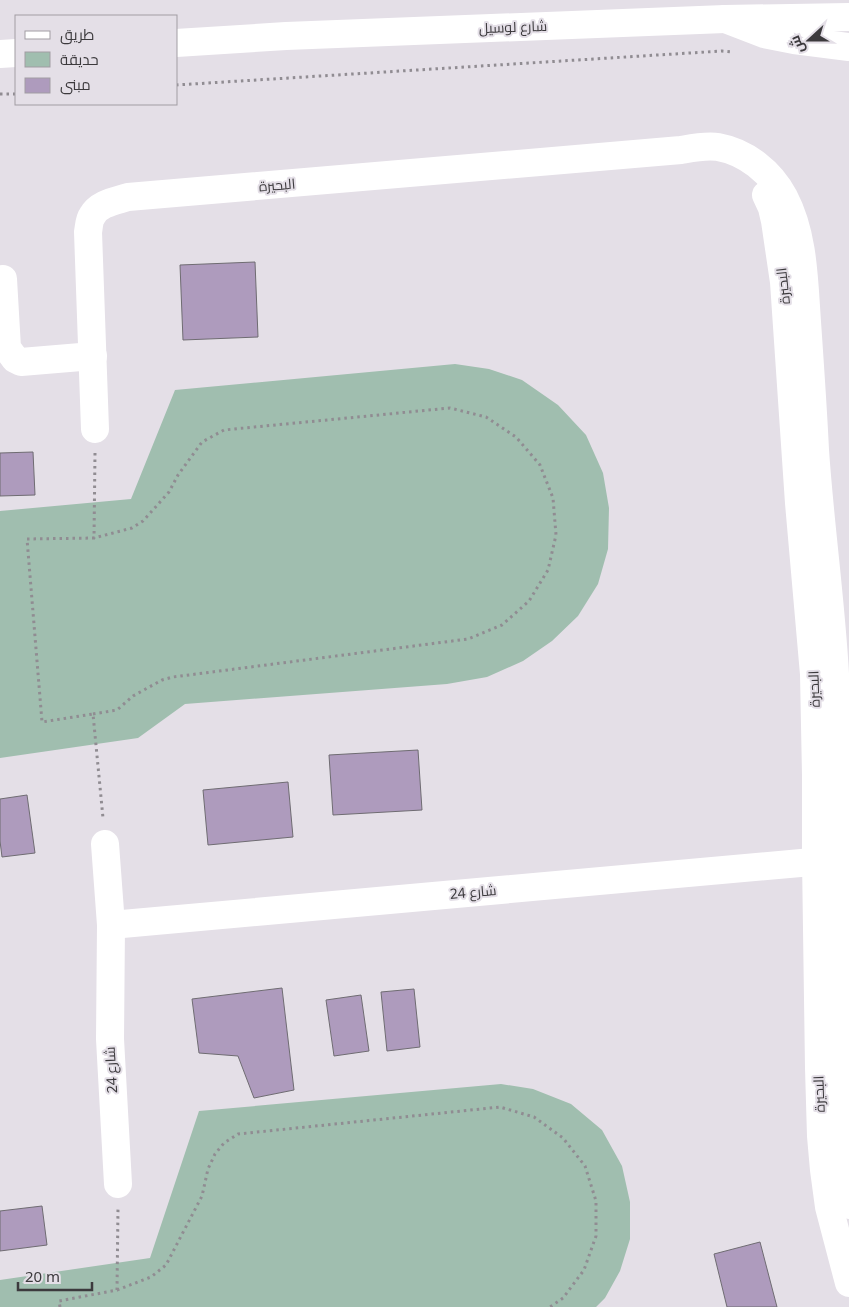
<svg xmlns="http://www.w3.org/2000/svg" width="849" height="1307" font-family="'Noto Sans',Cairo,sans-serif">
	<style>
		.green { fill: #a0beaf }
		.building { fill: #ae9bbd; stroke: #6f6c72 }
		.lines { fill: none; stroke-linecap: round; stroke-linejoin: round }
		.path { stroke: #908c92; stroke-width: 3; stroke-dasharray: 2.5 4; stroke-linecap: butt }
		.minor { stroke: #fff; stroke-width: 28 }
		.major { stroke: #fff; stroke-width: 28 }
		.labels { text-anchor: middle; stroke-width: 4; stroke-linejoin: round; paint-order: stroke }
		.street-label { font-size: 14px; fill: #3c3a3d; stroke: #e4dfe7 }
	</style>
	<rect width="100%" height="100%" fill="#e4dfe7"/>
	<!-- green -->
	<g class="green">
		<path d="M455 364 489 369 522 380 558 405 586 435 603 473 609 508 608 549 598 584 578 616 552 641 523 661 487 677 447 684 185 704 138 738 0 758V511L131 499 175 390Z"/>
		<path d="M501 1084 533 1089 571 1104 602 1130 622 1166 630 1202V1239L620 1271 605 1298 596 1307H0V1280L150 1258 199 1111Z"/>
	</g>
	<!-- building -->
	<g class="building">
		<path d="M255 262 258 337 183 340 180 265Z"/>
		<path d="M33 452 35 495 0 496V453Z"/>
		<path d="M418 750 422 810 333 815 329 755Z"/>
		<path d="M288 782 293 837 208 845 203 790Z"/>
		<path d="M27 795 35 853 2 857 0 841V799Z"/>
		<path d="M282 988 294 1090 254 1098 238 1056 199 1053 192 999Z"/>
		<path d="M414 989 420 1047 387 1051 381 992Z"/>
		<path d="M361 995 369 1051 334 1056 326 1000Z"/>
		<path d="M42 1206 47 1245 0 1251V1211Z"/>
		<path d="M760 1242 777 1307H727L714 1254Z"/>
	</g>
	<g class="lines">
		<!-- path -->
		<g class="path">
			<path d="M176 85 722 51 732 52"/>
			<path d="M0 94H16"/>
			<path d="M95 453 94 538 27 539 42 722 93 714 103 818"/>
			<path d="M93 714 117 710 133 696 162 680 173 677 468 639 502 625 529 601 548 570 556 535 553 498 540 465 516 437 486 417 450 408 224 430 202 442 178 475 169 492 143 521 132 528 94 538"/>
			<path d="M117 1290 151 1277 166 1265 202 1196 208 1169 215 1154 224 1143 238 1134 500 1107 534 1117 563 1138 585 1166 596 1201V1236L584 1270 563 1298 550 1307"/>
			<path d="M60 1307 59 1301 117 1290 118 1208"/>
		</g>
		<!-- minor -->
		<g class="minor">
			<path d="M725 19 764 34 794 40 849 47"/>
			<path d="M766 195 772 208 775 221 784 282 799 503 814 674 816 775V859L819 1068 821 1136 824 1170 829 1207 849 1283"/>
			<path d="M3 279 7 348 15 359 21 362 93 356"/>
			<path d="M95 429 88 232C89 227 89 220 92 216 99 203 116 201 128 197L681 150C692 148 706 145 718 147 746 152 771 172 784 197 804 235 804 280 807 322 810 365 813 408 815 450 820 525 831 600 835 674 837 737 836 799 836 862 837 953 838 1044 841 1135L843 1168 849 1205"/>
			<path d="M105 844 111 925 110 1039 118 1184"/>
			<path d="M111 925 834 860"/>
		</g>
		<!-- major -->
		<g class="major">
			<path d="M176 43 286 36 725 19 849 17"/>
			<path d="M0 54 16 53"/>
		</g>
	</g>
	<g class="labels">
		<!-- street labels -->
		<g class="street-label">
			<text transform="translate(513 27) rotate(-2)" y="5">شارع لوسيل</text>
			<text transform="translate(277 185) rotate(-5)" y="5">البحيرة</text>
			<text transform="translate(783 286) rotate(-96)" y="5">البحيرة</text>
			<text transform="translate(814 689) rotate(-92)" y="5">البحيرة</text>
			<text transform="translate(473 892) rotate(-5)" y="5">شارع 24</text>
			<text transform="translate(111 1070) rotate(-93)" y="5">شارع 24</text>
			<text transform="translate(819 1094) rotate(-92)" y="5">البحيرة</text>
		</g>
	</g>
	<!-- legend -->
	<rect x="15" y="15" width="162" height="90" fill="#e4dfe7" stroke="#a19da3"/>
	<rect x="25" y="31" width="25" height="8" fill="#ffffff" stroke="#a19da3"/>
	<text x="60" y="40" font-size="15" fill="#3c3a3d">طريق</text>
	<rect x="25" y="52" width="25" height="15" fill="#a0beaf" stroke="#a19da3"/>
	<text x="60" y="65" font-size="15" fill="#3c3a3d">حديقة</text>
	<rect x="25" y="78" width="25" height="15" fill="#ae9bbd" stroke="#a19da3"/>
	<text x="60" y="90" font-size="15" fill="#3c3a3d">مبنى</text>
	<!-- north arrow -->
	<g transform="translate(809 40) rotate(249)" stroke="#e4dfe7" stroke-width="4" paint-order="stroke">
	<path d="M0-4L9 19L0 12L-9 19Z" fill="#3c3a3d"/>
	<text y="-8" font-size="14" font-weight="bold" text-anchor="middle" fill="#3c3a3d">ش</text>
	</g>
	<!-- scale -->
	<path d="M18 1282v8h74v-8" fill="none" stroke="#3c3a3d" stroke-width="2.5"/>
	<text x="25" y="1282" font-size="15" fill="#3c3a3d" stroke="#e4dfe7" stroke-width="4" paint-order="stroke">20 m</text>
</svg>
